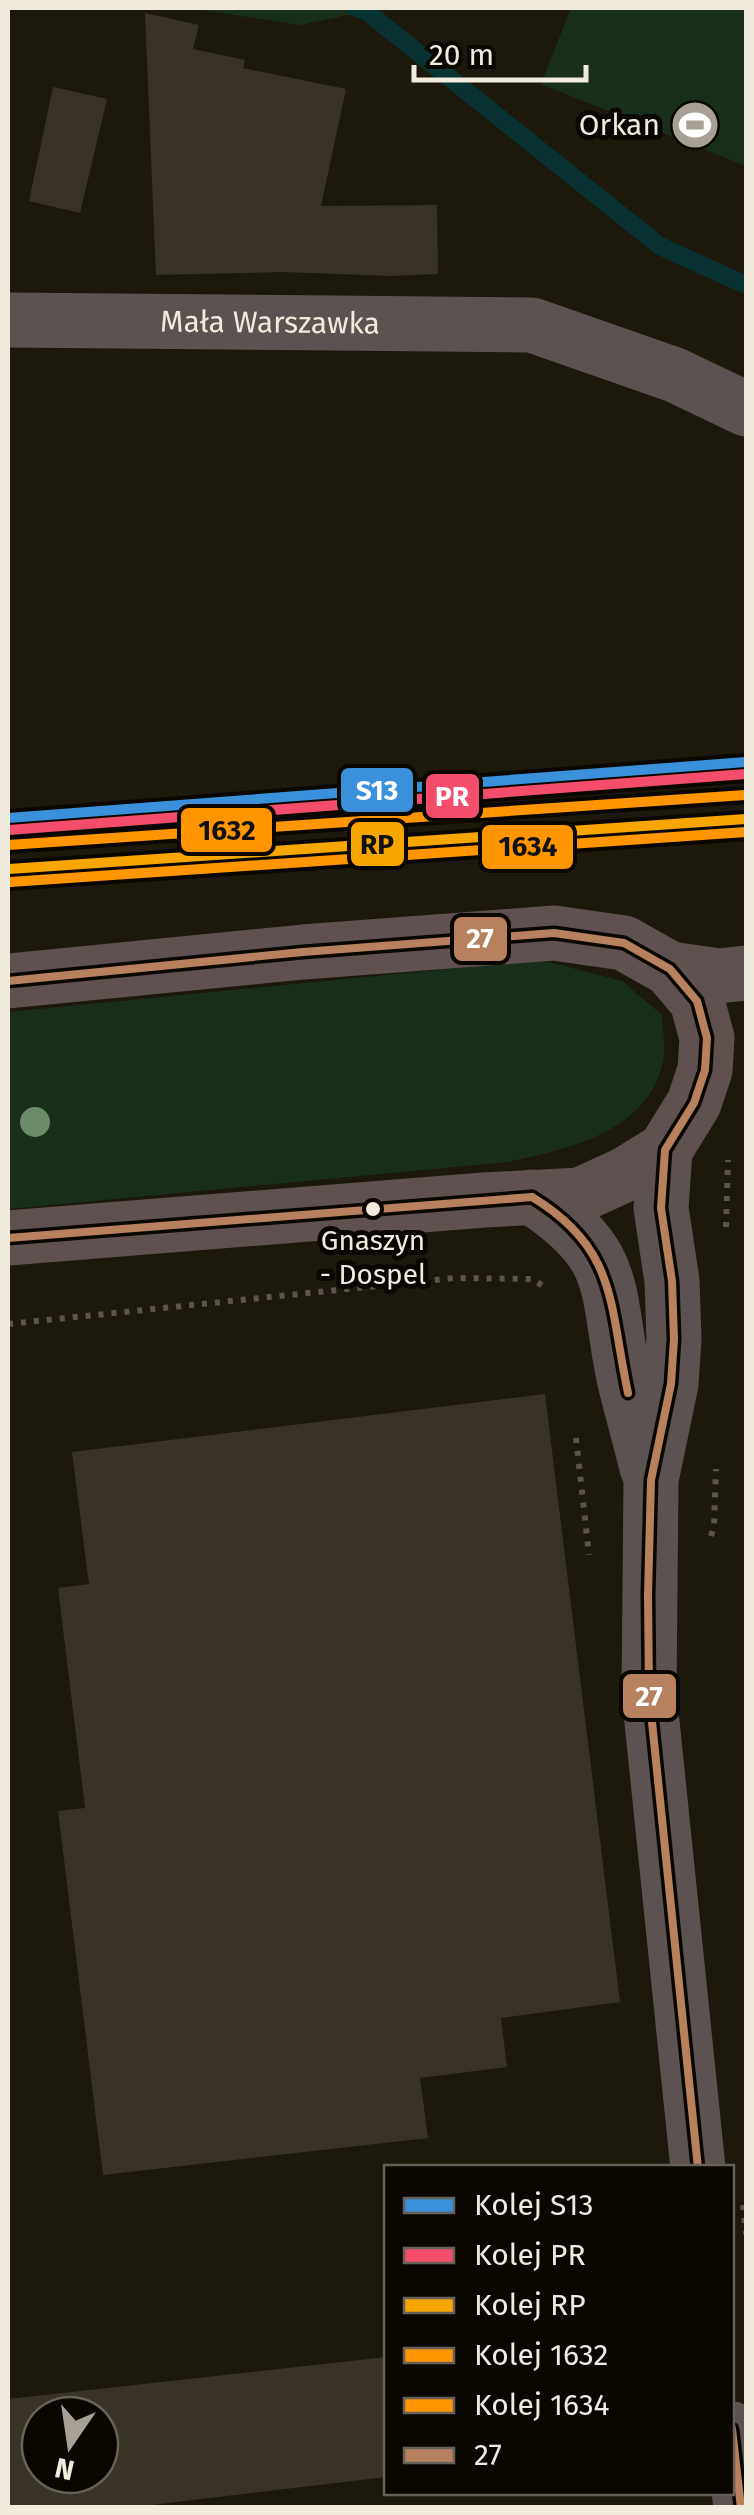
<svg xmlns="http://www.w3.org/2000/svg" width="754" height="2515" font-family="'Fira Sans',sans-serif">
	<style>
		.green { fill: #192f1c }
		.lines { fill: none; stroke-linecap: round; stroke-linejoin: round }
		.stream { stroke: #093333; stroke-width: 18 }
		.building { fill: #393327; fill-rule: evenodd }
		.path { stroke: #5d5451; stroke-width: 6; stroke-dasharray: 5 8; stroke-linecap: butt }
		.minor { stroke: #5d5252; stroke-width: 55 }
		.primary { stroke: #5e514f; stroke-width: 55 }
		.bus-1-casing { stroke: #0a0701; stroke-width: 15 }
		.bus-1 { stroke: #b6815c; stroke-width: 8 }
		.rail-1-casing { stroke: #0a0701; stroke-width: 18 }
		.rail-2-casing { stroke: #0a0701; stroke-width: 18 }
		.rail-3-casing { stroke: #0a0701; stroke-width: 18 }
		.rail-4-casing { stroke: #0a0701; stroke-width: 18 }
		.rail-5-casing { stroke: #0a0701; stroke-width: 18 }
		.rail-1 { stroke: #3a90db; stroke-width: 10 }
		.rail-2 { stroke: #f44d6c; stroke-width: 10 }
		.rail-3 { stroke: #f7a600; stroke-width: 10 }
		.rail-4 { stroke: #ff9500; stroke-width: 10 }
		.rail-5 { stroke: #ff9500; stroke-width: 10 }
		.tree { fill: #6c8b6b }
		.bus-dot { fill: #f0ebdd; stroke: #0a0701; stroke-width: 4 }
		.labels { text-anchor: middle; stroke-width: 10; stroke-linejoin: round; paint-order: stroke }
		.bus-label { font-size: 28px; fill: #f0ebdd; stroke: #0a0701 }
		.poi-label { font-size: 30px; fill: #f0ebdd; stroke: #0a0701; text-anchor: end }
		.street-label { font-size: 30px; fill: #f0ebdd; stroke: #0a0701 }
		.line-badge { stroke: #0a0701; stroke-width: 4 }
		.badge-label { font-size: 28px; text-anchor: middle; font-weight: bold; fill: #fff }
		.pale-badge-label { font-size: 28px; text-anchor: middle; font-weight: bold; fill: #111 }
	</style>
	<rect width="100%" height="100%" fill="#1c180c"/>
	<!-- green -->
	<g class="green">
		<path d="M190 8H367L366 11 300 25Z"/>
		<path d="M571 8H746V166L541 84Z"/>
		<path d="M541 960 622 981 662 1015C663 1030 666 1048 663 1062 646 1134 569 1148 508 1162L8 1209V1012Z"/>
	</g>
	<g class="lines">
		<!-- stream -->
		<path class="stream" d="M356 8 366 11 660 246 746 285"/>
	</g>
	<!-- building -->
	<g class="building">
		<path d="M145 13 199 25 193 49 245 60 243 68 346 89 321 206 437 205 438 274 391 276 283 272 156 275Z"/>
		<path d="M53 87 107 99 80 213 29 201Z"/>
		<path d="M545 1394 620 2002 501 2018 507 2067 420 2078 428 2138 103 2175 58 1811 85 1808 58 1588 89 1584 72 1452Z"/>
		<path d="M386 2357V2477L126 2508H8V2399ZM40 2415H100V2475H40Z"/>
	</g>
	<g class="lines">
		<!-- path -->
		<g class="path">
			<path d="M726 1227 728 1160"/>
			<path d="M8 1324 454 1278 532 1279 545 1287"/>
			<path d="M576 1438 589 1555"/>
			<path d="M711 1536 714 1526 716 1469"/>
			<path d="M743 2205 746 2234"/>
		</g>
		<!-- minor -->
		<g class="minor">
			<path id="s1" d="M8 320 532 325 675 375 746 409"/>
			<path d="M665 1150 661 1208 672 1281 674 1339 671 1384 651 1480 649 1693 698 2168"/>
			<path d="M532 1197C621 1256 605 1285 624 1378 631 1408 640 1438 647 1468"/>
			<path d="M732 2429 741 2508"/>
		</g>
		<!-- primary -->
		<g class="primary">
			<path d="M670 969 719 976 746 973"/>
			<path d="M8 981 303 952 554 933 624 943 670 969 697 1001 707 1038 705 1070 694 1103 665 1150 626 1174 580 1195 484 1200 8 1238"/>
		</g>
		<!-- bus-1 casing -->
		<g class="bus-1-casing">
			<g id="bus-1">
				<path d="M8 981 303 952 554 933 624 943 670 969 697 1001 707 1038 705 1070 694 1103 665 1150 661 1208 672 1281 674 1339 671 1384 651 1480 648 1595 649 1693 698 2168"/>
				<path d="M532 1197C618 1249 609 1305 628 1393"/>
				<path d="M8 1238 532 1197"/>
				<path d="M732 2429 741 2508"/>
			</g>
		</g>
		<!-- bus-1 -->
		<use href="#bus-1" class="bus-1"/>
		<!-- rail-1 casing -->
		<g class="rail-1-casing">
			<path id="rail-1" d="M8 818 746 762"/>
		</g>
		<!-- rail-2 casing -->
		<g class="rail-2-casing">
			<path id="rail-2" d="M9 830 746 774"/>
		</g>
		<!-- rail-3 casing -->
		<g class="rail-3-casing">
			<path id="rail-3" d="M9 869 746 819"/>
		</g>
		<!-- rail-4 casing -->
		<g class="rail-4-casing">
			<path id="rail-4" d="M8 845 745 795"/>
		</g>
		<!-- rail-5 casing -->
		<g class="rail-5-casing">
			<path id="rail-5" d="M10 882 746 832"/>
		</g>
		<!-- rail-1 -->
		<use href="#rail-1" class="rail-1"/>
		<!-- rail-2 -->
		<use href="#rail-2" class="rail-2"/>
		<!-- rail-3 -->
		<use href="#rail-3" class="rail-3"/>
		<!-- rail-4 -->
		<use href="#rail-4" class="rail-4"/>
		<!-- rail-5 -->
		<use href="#rail-5" class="rail-5"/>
	</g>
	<!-- trees -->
	<circle class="tree" cx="35" cy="1122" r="15"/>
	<!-- icons -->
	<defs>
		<g id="stadium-disc" transform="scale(2.5)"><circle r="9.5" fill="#a6a194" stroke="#0a0701"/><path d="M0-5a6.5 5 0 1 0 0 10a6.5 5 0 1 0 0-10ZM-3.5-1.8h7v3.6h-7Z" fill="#fff"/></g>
	</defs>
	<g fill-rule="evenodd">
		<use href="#stadium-disc" x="695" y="125"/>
	</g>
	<!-- markers -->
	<circle class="bus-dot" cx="373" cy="1209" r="9"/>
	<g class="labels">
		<!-- bus labels -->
		<g class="bus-label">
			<text x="373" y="1250">Gnaszyn<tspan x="373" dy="34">- Dospel</tspan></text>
		</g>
		<!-- poi labels -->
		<g class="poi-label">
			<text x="660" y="135">Orkan</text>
		</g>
		<!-- street labels -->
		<g class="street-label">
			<text dy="10" stroke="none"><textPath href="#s1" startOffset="262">Mała Warszawka</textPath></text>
		</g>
	</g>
	<g class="line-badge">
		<rect x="339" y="766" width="76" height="48" rx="10" fill="#3a90db"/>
		<rect x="424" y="772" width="57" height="48" rx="10" fill="#f44d6c"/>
		<rect x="179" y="806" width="95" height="48" rx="10" fill="#ff9500"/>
		<rect x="349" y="820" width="57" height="48" rx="10" fill="#f7a600"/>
		<rect x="480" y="823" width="95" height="48" rx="10" fill="#ff9500"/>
		<rect x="452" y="915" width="57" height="48" rx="10" fill="#b6815c"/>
		<rect x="621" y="1672" width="57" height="48" rx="10" fill="#b6815c"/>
	</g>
	<g class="badge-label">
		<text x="377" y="800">S13</text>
		<text x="452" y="806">PR</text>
		<text x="480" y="948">27</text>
		<text x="649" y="1706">27</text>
	</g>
	<g class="pale-badge-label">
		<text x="227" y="840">1632</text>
		<text x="377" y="854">RP</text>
		<text x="528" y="856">1634</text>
	</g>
	<!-- border -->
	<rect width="754" height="2515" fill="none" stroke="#f0ebdd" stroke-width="20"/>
	<!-- legend -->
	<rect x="384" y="2165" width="350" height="330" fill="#0a0701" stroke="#666259" stroke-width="2.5"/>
	<rect x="404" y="2198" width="50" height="15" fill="#3a90db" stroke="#666259" stroke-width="2.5"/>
	<text x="474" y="2215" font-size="30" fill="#f0ebdd">Kolej S13</text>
	<rect x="404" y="2248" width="50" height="15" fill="#f44d6c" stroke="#666259" stroke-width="2.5"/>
	<text x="474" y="2265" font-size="30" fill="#f0ebdd">Kolej PR</text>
	<rect x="404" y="2298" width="50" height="15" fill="#f7a600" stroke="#666259" stroke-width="2.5"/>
	<text x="474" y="2315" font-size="30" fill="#f0ebdd">Kolej RP</text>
	<rect x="404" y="2348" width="50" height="15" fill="#ff9500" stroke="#666259" stroke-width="2.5"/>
	<text x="474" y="2365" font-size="30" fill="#f0ebdd">Kolej 1632</text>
	<rect x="404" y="2398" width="50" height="15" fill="#ff9500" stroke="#666259" stroke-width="2.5"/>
	<text x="474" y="2415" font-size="30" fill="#f0ebdd">Kolej 1634</text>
	<rect x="404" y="2448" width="50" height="15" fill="#b6815c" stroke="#666259" stroke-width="2.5"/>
	<text x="474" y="2465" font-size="30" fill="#f0ebdd">27</text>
	<!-- north arrow -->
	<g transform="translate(70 2445) rotate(193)"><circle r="48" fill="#0a0701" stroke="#666259" stroke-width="2.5"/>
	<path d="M0-8L18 38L0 25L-18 38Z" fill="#a6a194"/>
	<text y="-15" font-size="28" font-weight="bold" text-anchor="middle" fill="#f0ebdd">N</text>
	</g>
	<!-- scale -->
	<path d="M414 65v15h172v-15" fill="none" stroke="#f0ebdd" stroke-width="5"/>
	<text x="429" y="65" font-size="30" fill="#f0ebdd" stroke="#0a0701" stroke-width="8" paint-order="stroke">20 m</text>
</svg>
